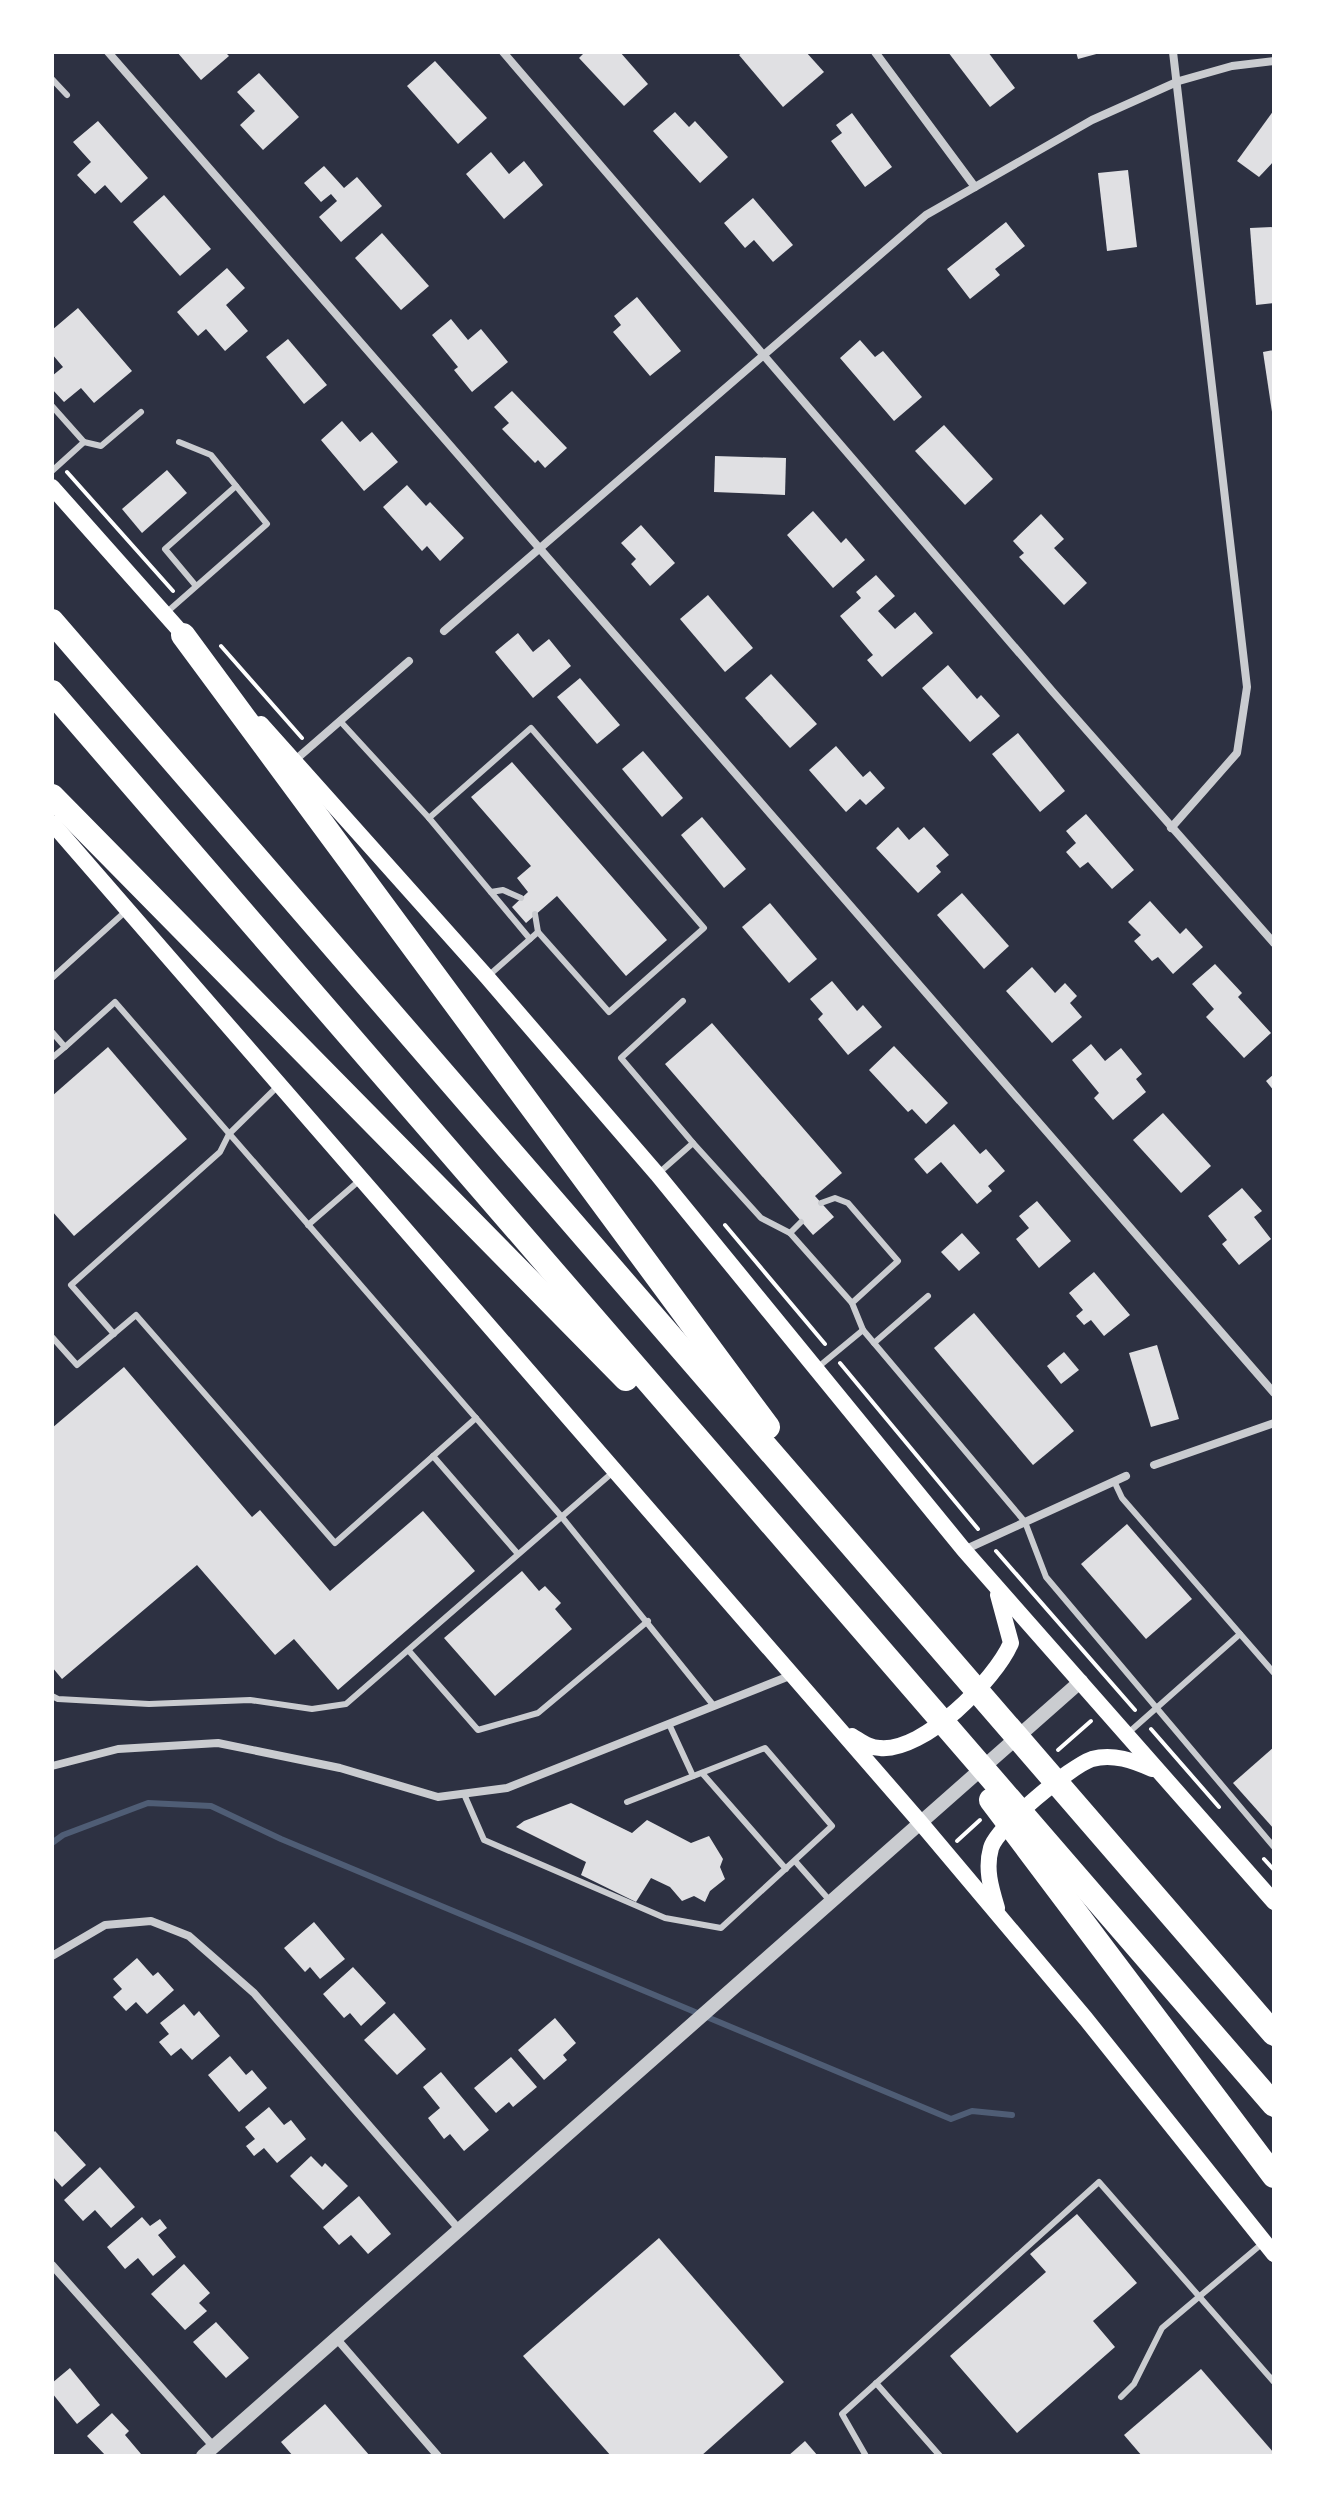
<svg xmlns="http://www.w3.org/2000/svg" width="1326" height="2508" font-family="Commissioner,sans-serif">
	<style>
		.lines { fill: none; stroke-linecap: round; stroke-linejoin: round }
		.stream { stroke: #4f5d75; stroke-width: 6 }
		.building { fill: #e0e0e3 }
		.path { stroke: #fff; stroke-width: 4 }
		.service { stroke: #caccd0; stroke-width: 6 }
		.minor { stroke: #caccd0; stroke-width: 8 }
		.tertiary { stroke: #caccd0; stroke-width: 14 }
		.secondary { stroke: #fff; stroke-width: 16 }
		.motorway { stroke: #fff; stroke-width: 24 }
	</style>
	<rect width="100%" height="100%" fill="#2d3142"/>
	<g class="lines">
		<!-- stream -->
		<path class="stream" d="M52 1843 63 1835 148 1803 211 1806 281 1839 951 2119 972 2111 1012 2115"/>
	</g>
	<!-- building -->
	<g class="building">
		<path d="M177 52H225L229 56 201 80Z"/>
		<path d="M585 52H620L648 84 624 106 579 58Z"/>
		<path d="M743 52H806L824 72 783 107 739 55Z"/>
		<path d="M948 52H988L1015 88 990 107Z"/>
		<path d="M1076 52H1100V53L1078 59Z"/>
		<path d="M435 61 487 118 458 144 407 86Z"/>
		<path d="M259 73 299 117 263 150 240 125 255 111 237 92Z"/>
		<path d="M1274 110V161L1259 177 1237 161Z"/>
		<path d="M675 112 689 127 695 121 728 157 700 183 653 131Z"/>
		<path d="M852 113 892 167 865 187 831 141 842 133 836 125Z"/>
		<path d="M98 121 148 178 121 203 105 185 95 194 77 175 91 162 73 142Z"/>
		<path d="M491 152 509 174 524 161 543 185 504 219 466 174Z"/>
		<path d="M324 166 344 188 357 177 382 206 341 242 319 217 337 201 331 194 321 202 304 183Z"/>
		<path d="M1128 170 1137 247 1107 251 1098 173Z"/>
		<path d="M164 195 211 249 180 276 133 222Z"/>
		<path d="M753 198 793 245 773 262 754 240 745 248 724 223Z"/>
		<path d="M1006 222 1025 246 995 269 1000 275 970 299 947 269Z"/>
		<path d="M1274 227V303L1256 305 1250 228Z"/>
		<path d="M382 233 429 286 401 310 355 258Z"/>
		<path d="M227 268 245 288 226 305 248 331 225 351 206 329 198 336 177 312Z"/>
		<path d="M637 297 681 351 650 376 613 332 621 325 614 316Z"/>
		<path d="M78 308 132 371 94 403 81 388 64 402 52 389V376L63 367 52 354V330Z"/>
		<path d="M451 319 468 340 481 329 508 362 472 392 454 370 458 367 432 335Z"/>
		<path d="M288 339 327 385 304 404 266 357Z"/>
		<path d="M860 340 875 357 883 351 922 397 894 421 840 358Z"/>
		<path d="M1274 350V412H1272L1263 352Z"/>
		<path d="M512 391 567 448 545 468 538 460 535 463 502 429 509 423 494 407Z"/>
		<path d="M342 421 360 442 372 432 398 462 364 491 321 440Z"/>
		<path d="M944 425 993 479 965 505 915 451Z"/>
		<path d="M715 456 786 458 785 495 714 492Z"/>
		<path d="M167 470 187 493 142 533 122 509Z"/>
		<path d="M407 485 426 506 430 502 464 538 440 561 427 546 422 551 383 507Z"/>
		<path d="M813 511 841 543 846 538 865 560 833 588 787 535Z"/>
		<path d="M1041 514 1064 539 1054 548 1087 583 1064 605 1019 557 1024 553 1013 541Z"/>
		<path d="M641 525 675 563 650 586 631 564 636 559 621 543Z"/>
		<path d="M876 575 895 596 878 611 895 629 915 612 933 633 882 677 867 660 873 655 840 616 861 598 856 592Z"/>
		<path d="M708 595 753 648 725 672 680 619Z"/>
		<path d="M518 633 533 652 549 639 571 666 533 698 495 652Z"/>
		<path d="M948 665 977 699 981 695 1000 716 970 742 922 688Z"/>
		<path d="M771 674 817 724 790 748 745 698Z"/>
		<path d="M580 678 620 725 597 744 557 697Z"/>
		<path d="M1018 733 1065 791 1040 812 992 754Z"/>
		<path d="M836 746 863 777 870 771 885 788 866 805 860 799 846 812 809 770Z"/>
		<path d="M643 751 683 798 662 817 622 769Z"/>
		<path d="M512 762 667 940 626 976 557 896 526 923 512 907 528 892 517 878 531 866 471 797Z"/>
		<path d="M1086 814 1134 870 1112 889 1088 862 1080 868 1066 852 1076 843 1066 831Z"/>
		<path d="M702 817 746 869 724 888 681 835Z"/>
		<path d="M898 827 909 840 924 827 949 855 936 866 941 872 918 893 876 848Z"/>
		<path d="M962 893 1009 946 984 969 937 915Z"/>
		<path d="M1150 901 1180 934 1186 928 1203 947 1173 974 1158 957 1152 961 1134 941 1141 935 1128 922Z"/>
		<path d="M770 903 817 959 789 983 742 927Z"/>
		<path d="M1215 964 1242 993 1238 997 1271 1033 1244 1058 1206 1017 1214 1009 1192 984Z"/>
		<path d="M1032 967 1055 993 1065 983 1077 996 1070 1003 1082 1017 1052 1043 1006 991Z"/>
		<path d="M832 981 857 1011 863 1005 882 1027 848 1055 818 1019 823 1014 810 999Z"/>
		<path d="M712 1023 842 1173 815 1196 834 1217 813 1235 665 1064Z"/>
		<path d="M1091 1044 1105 1061 1121 1048 1142 1074 1136 1079 1146 1092 1113 1120 1094 1098 1099 1093 1072 1060Z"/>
		<path d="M894 1046 948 1103 926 1124 912 1109 908 1112 869 1070Z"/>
		<path d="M108 1047 187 1139 74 1236 52 1211V1096Z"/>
		<path d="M1274 1074V1091L1266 1081Z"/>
		<path d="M1163 1113 1211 1166 1181 1193 1133 1140Z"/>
		<path d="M954 1124 980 1154 986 1149 1005 1171 988 1186 992 1191 977 1204 941 1162 927 1174 914 1159Z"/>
		<path d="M1242 1188 1262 1211 1254 1217 1271 1239 1239 1265 1222 1244 1227 1240 1208 1216Z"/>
		<path d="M1037 1201 1071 1241 1039 1268 1016 1239 1029 1228 1019 1216Z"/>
		<path d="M962 1233 980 1253 959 1271 941 1252Z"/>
		<path d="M1094 1272 1130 1315 1104 1336 1091 1320 1084 1325 1076 1316 1083 1310 1069 1293Z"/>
		<path d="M974 1313 1074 1431 1033 1465 934 1348Z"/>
		<path d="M1157 1345 1179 1419 1151 1427 1129 1353Z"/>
		<path d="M1064 1352 1079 1370 1061 1384 1047 1366Z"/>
		<path d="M124 1367 252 1517 260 1510 330 1591 423 1511 475 1571 338 1690 294 1639 275 1655 197 1565 62 1679 52 1667V1428Z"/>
		<path d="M1127 1524 1192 1599 1146 1639 1081 1564Z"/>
		<path d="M522 1571 539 1591 545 1586 561 1603 555 1609 572 1629 495 1696 444 1638Z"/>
		<path d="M1274 1747V1829L1233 1783Z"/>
		<path d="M571 1803 632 1833 647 1820 691 1843 709 1836 723 1859 720 1867 725 1879 710 1891 705 1902 694 1896 682 1901 670 1887 651 1878 636 1902 581 1875 586 1862 516 1827 524 1821Z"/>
		<path d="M314 1922 345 1959 320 1979 310 1967 305 1972 284 1948Z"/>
		<path d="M137 1958 153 1976 158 1972 174 1990 147 2014 136 2002 126 2011 113 1997 122 1989 113 1979Z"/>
		<path d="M353 1967 386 2003 361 2026 350 2013 344 2018 323 1994Z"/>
		<path d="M184 2004 194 2016 199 2011 220 2036 192 2060 181 2048 171 2056 159 2042 169 2034 160 2023Z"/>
		<path d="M394 2013 426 2049 397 2075 364 2040Z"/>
		<path d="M555 2018 576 2043 563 2055 567 2060 544 2080 518 2050Z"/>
		<path d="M230 2056 246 2075 252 2070 267 2088 239 2112 208 2075Z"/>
		<path d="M511 2057 537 2087 513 2107 509 2102 496 2113 474 2088Z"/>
		<path d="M441 2072 489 2130 464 2151 450 2134 444 2139 428 2118 440 2108 423 2087Z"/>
		<path d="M269 2107 284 2125 291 2120 306 2139 277 2163 264 2148 254 2156 246 2146 255 2139 245 2127Z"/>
		<path d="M55 2131 86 2165 62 2187 52 2176V2134Z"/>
		<path d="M311 2156 322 2167 325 2163 348 2186 323 2210 290 2176Z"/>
		<path d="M100 2167 135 2207 111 2228 95 2210 83 2221 64 2200Z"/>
		<path d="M359 2196 391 2234 368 2254 351 2235 339 2245 323 2227Z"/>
		<path d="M1077 2214 1137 2283 1093 2321 1115 2347 1017 2433 950 2356 1046 2272 1030 2254Z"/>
		<path d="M142 2217 150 2226 160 2219 167 2228 158 2235 176 2257 153 2276 138 2258 125 2269 107 2247Z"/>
		<path d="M659 2238 784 2382 701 2456H611L523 2356Z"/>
		<path d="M184 2264 210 2293 199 2303 207 2311 185 2330 151 2294Z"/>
		<path d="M216 2322 249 2358 226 2378 193 2342Z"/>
		<path d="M70 2368 100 2405 77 2424 52 2393V2383Z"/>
		<path d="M1201 2369 1274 2453V2456H1142L1124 2435Z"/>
		<path d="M325 2404 370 2456H293L281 2442Z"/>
		<path d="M112 2413 129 2431 125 2435 141 2454 139 2456H106L87 2436Z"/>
		<path d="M805 2441 818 2456H788Z"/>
	</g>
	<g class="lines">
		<!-- path -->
		<g class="path">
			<path d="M67 472 173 591"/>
			<path d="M221 646 302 738"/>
			<path d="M725 1225 825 1344"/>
			<path d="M840 1363 978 1529"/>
			<path d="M996 1551 1135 1710"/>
			<path d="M1151 1729 1219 1807"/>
			<path d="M1058 1750 1091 1721"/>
			<path d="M957 1841 980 1820"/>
			<path d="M1264 1859 1274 1870"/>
		</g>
		<!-- service -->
		<g class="service">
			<path d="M52 79 67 95"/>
			<path d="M52 406 84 442 52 471"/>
			<path d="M84 442 101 446 141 412"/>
			<path d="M196 586 165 549 236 486"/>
			<path d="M167 612 267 524 211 455 179 442"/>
			<path d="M340 721 429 818 530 939"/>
			<path d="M429 818 531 728 704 928 609 1012 538 932 487 977"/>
			<path d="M491 892 503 890 521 898"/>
			<path d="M535 914 538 932"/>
			<path d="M52 978 126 911"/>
			<path d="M683 1001 621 1058 693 1143"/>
			<path d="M52 1032 65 1047 115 1002 561 1516 714 1706"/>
			<path d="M52 1058 65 1047"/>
			<path d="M660 1172 693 1143 761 1218 790 1233 801 1222"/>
			<path d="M821 1203 835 1198 848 1203 898 1261 852 1303 863 1330"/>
			<path d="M308 1225 360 1180"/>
			<path d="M790 1233 852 1303"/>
			<path d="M114 1334 71 1285 220 1152 229 1134 278 1086"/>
			<path d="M52 1337 77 1365 136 1315 335 1543 476 1418"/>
			<path d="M874 1343 928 1296"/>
			<path d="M817 1368 863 1330 1025 1522 1046 1577 1274 1847"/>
			<path d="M433 1456 518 1554"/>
			<path d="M1114 1481 1122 1498 1274 1673"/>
			<path d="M409 1651 478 1730 538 1713 648 1621"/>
			<path d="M52 1696 58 1699 149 1704 250 1700 312 1709 346 1704 612 1473"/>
			<path d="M669 1724 693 1776"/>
			<path d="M1127 1734 1240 1634"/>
			<path d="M702 1773 786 1869"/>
			<path d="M464 1794 484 1840 665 1918 721 1928 832 1826 765 1748 627 1802"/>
			<path d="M795 1861 831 1902"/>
			<path d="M876 2383 940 2456"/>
			<path d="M1121 2397 1134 2384 1162 2328 1264 2242"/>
			<path d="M866 2456 842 2414 1099 2182 1274 2382"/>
		</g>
		<!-- minor -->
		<g class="minor">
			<path d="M108 52 1274 1393"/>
			<path d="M503 52 1053 692 1274 943"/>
			<path d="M875 52 975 187"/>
			<path d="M444 631 926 215 1092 120 1179 81 1232 66 1274 61"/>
			<path d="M294 761 409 661"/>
			<path d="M1171 828 1237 753 1247 687 1173 52"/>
			<path d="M1154 1465 1274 1423"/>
			<path d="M964 1550 1126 1476"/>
			<path d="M52 1766 118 1749 218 1743 340 1768 438 1797 507 1788 792 1675"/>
			<path d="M52 1956 105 1925 151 1921 189 1936 254 1993 458 2228"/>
			<path d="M52 2265 214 2447"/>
			<path d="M336 2338 438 2456"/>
		</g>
		<!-- tertiary -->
		<path class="tertiary" d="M203 2456 1081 1681"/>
		<!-- secondary -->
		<g class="secondary">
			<path d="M52 487 188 640"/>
			<path d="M261 724 487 977 657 1174 964 1550 1274 1902"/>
			<path d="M52 823 920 1822 1086 2019 1274 2254"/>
			<path d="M852 1736C862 1742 869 1748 880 1748 924 1752 995 1680 1011 1643L998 1595"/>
			<path d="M997 1908C991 1888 985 1869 991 1848 997 1827 1071 1766 1092 1759 1113 1753 1134 1761 1152 1769"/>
		</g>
		<!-- motorway -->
		<g class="motorway">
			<path d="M52 621 1274 2034"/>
			<path d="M183 635 768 1427"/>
			<path d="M52 692 1274 2105"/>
			<path d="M52 796 626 1379"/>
			<path d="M991 1800 1274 2176"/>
		</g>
	</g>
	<!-- border -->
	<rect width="1326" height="2508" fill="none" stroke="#ffffff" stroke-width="108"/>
</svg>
